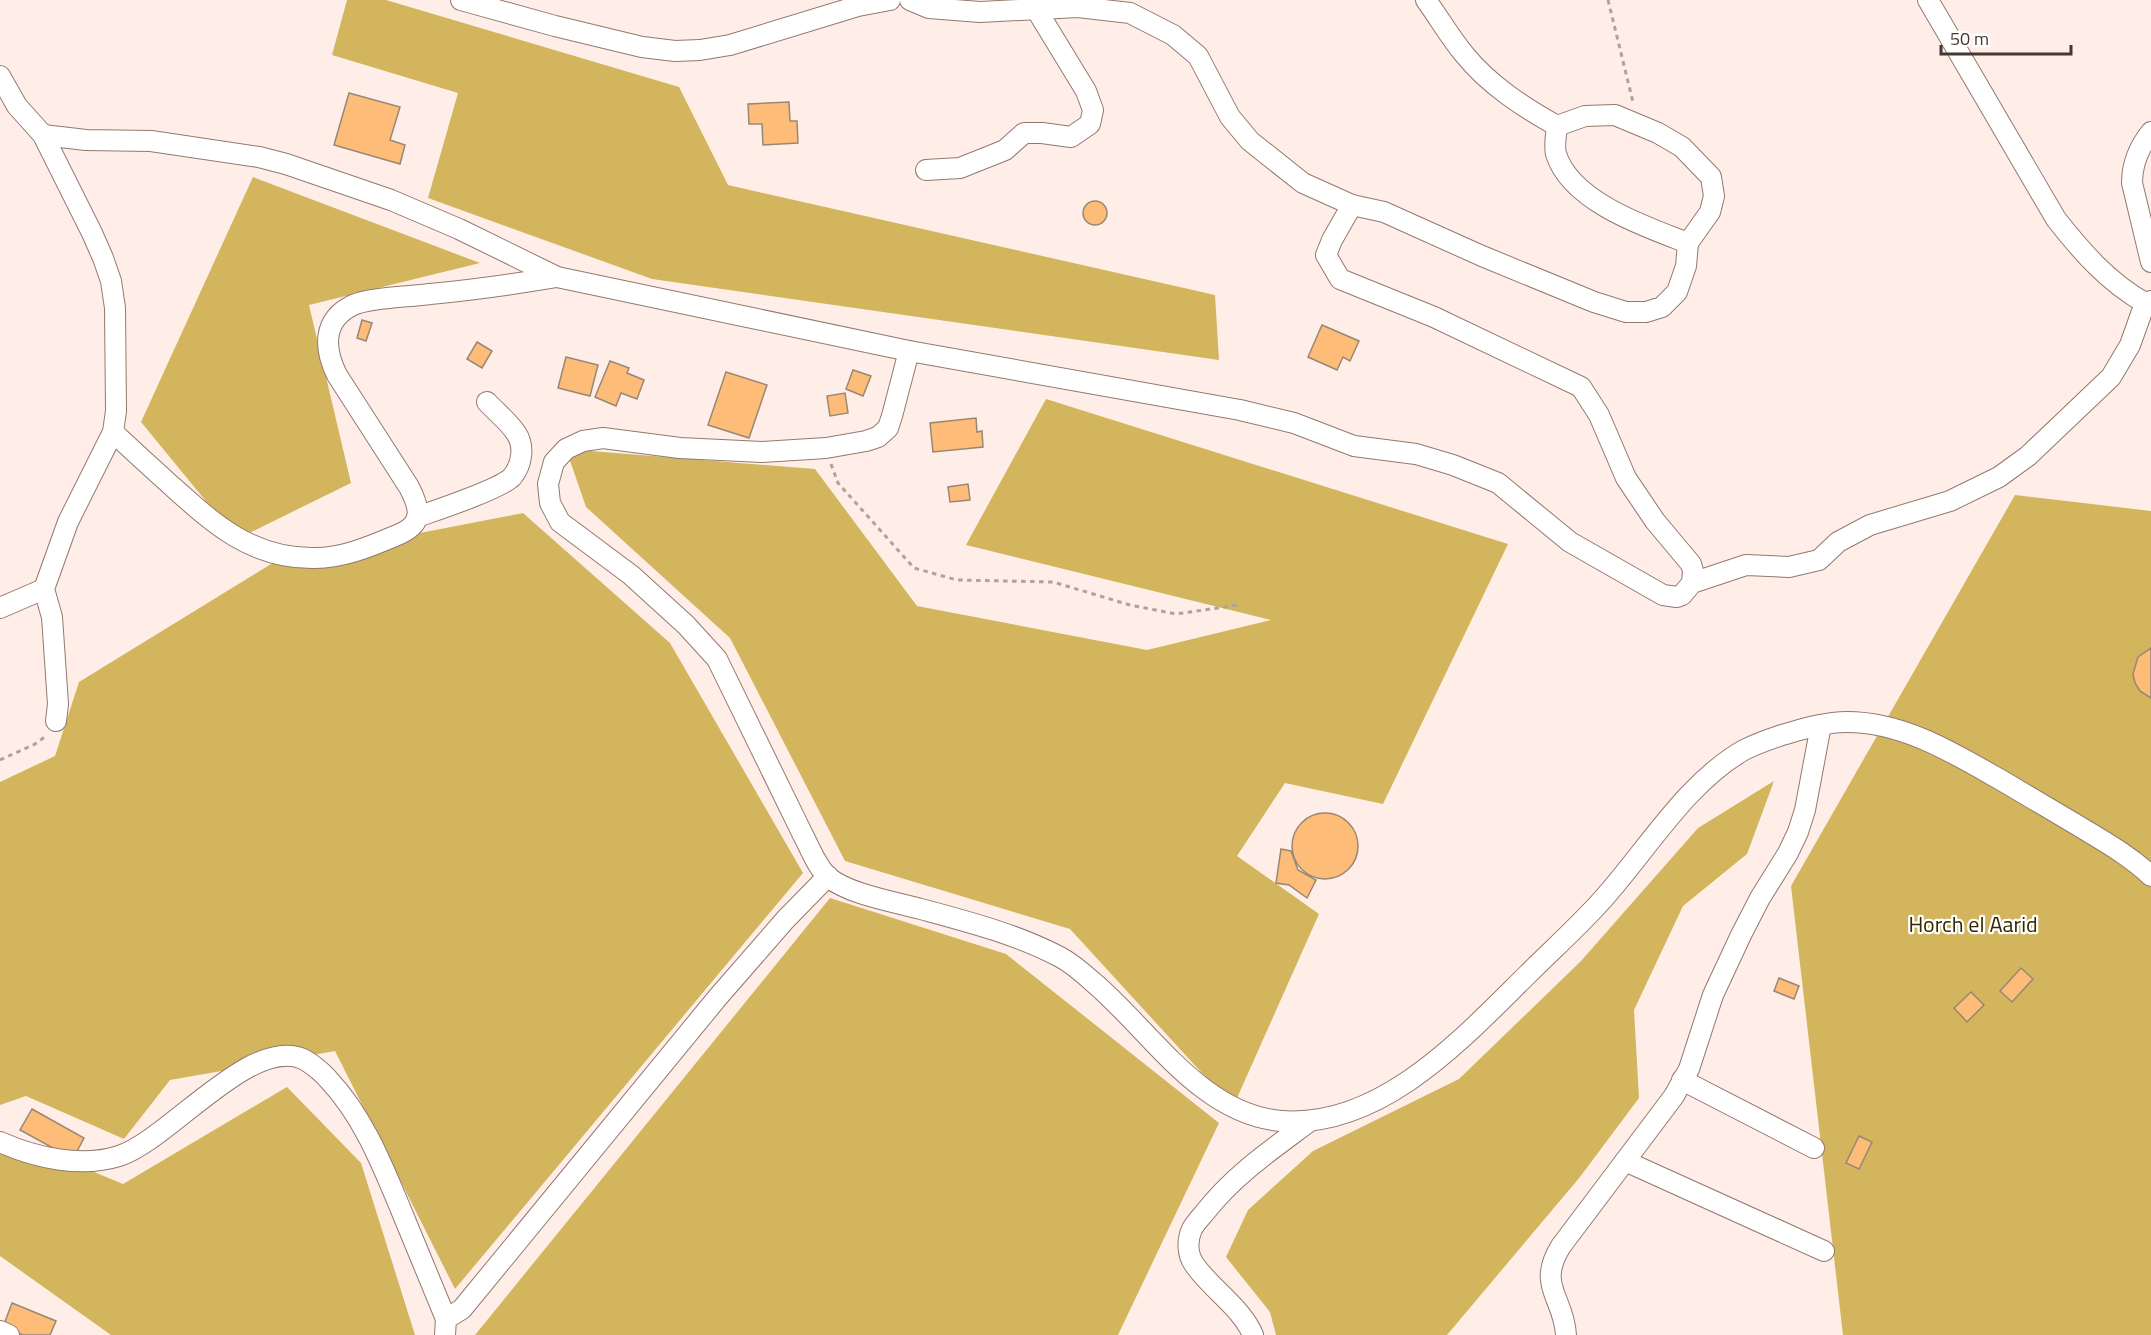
<svg xmlns="http://www.w3.org/2000/svg" width="2151" height="1335" font-family="'Titillium Web',sans-serif">
	<style>
		.forest { fill: #d3b55d }
		.building { fill: #fdbd79; stroke: #998775; stroke-width: 1.5 }
		.lines { fill: none; stroke-linecap: round; stroke-linejoin: round }
		.minor-casing { stroke: #92796f; stroke-width: 22 }
		.path { stroke: #afa19b; stroke-width: 3; stroke-dasharray: 4.5 4.5; stroke-linecap: butt }
		.minor { stroke: #fff; stroke-width: 20 }
		.labels { text-anchor: middle; stroke-width: 4.5; stroke-linejoin: round; paint-order: stroke }
		.park-label { font-size: 22px; fill: #342801; stroke: #fff }
	</style>
	<rect width="100%" height="100%" fill="#ffeee7"/>
	<!-- forest -->
	<g class="forest">
		<path d="M347 0H386L679 87 728 185 1215 295 1219 360 652 279 428 198 458 93 332 55Z"/>
		<path d="M253 177 480 263 309 305 351 483 237 539 141 422Z"/>
		<path d="M1046 399 1508 544 1383 804 1285 783 1237 856 1319 914 1233 1107 1070 929 845 861 730 638 586 507 566 449 815 469 917 606 1147 650 1271 620 966 545Z"/>
		<path d="M2015 495 2151 511V1335H1843L1791 886Z"/>
		<path d="M523 513 670 643 803 873 455 1289 335 1051 170 1080 124 1139 26 1096 0 1105V782L55 756 79 682 276 561Z"/>
		<path d="M1774 781 1747 854 1683 906 1634 1010 1639 1098 1580 1177 1447 1335H1276L1270 1312 1226 1257 1248 1210 1313 1151 1459 1079 1581 961 1698 828Z"/>
		<path d="M830 898 1006 954 1219 1123 1118 1335H475Z"/>
		<path d="M287 1087 361 1163 415 1335H111L0 1256V1133L123 1184Z"/>
	</g>
	<!-- building -->
	<g class="building">
		<path d="M349 93 400 107 390 140 405 145 400 164 334 145Z"/>
		<path d="M789 102 790 121H797L798 143 763 145 762 124H749L748 104Z"/>
		<circle cx="1095" cy="213" r="12"/>
		<path d="M362 320 372 323 366 341 357 338Z"/>
		<path d="M1322 325 1359 341 1350 361 1343 357 1337 370 1308 357Z"/>
		<path d="M477 342 492 351 482 368 467 359Z"/>
		<path d="M566 357 598 365 590 396 558 388Z"/>
		<path d="M610 361 629 368 627 373 644 380 637 399 621 393 616 406 595 397Z"/>
		<path d="M853 370 871 376 863 396 846 389Z"/>
		<path d="M726 372 767 385 749 438 708 425Z"/>
		<path d="M845 393 848 413 830 416 827 396Z"/>
		<path d="M976 418 977 432 982 431 983 447 933 452 930 423Z"/>
		<path d="M968 484 970 500 950 502 948 487Z"/>
		<path d="M2151 648V698L2140 691 2135 683 2133 674 2138 657Z"/>
		<circle cx="1325" cy="846" r="33"/>
		<path d="M1281 849 1291 851 1298 870 1316 880 1307 898 1289 885 1276 883Z"/>
		<path d="M2021 968 2033 979 2012 1002 2000 991Z"/>
		<path d="M1779 978 1799 986 1794 999 1774 991Z"/>
		<path d="M1971 992 1984 1005 1967 1022 1954 1008Z"/>
		<path d="M32 1109 84 1138 73 1159 20 1130Z"/>
		<path d="M1859 1136 1872 1142 1859 1169 1846 1163Z"/>
		<path d="M12 1303 56 1321 50 1335H23L3 1327Z"/>
	</g>
	<g class="lines">
		<!-- minor casing -->
		<g class="minor-casing">
			<g id="minor">
				<path d="M461 0 555 26 642 47 675 51 700 50 730 45 858 6 890 0"/>
				<path d="M910 0 929 8 980 12 1078 7 1130 13 1173 35 1198 56 1230 117 1250 141 1303 183 1352 205 1384 212 1482 256 1594 302 1626 312H1646L1662 307 1677 292 1686 266 1688 243 1710 212 1714 196 1711 177 1682 147 1658 133 1615 115 1585 116 1557 126"/>
				<path d="M1426 0C1439 18 1450 37 1464 54 1489 85 1523 107 1557 126 1556 135 1554 146 1556 154 1571 202 1646 227 1688 243"/>
				<path d="M1928 0 2056 219C2082 252 2108 282 2145 303L2151 301"/>
				<path d="M0 76 17 106 43 135 92 233 103 258 111 281 115 308 116 411 113 432 68 522 44 589 52 617 58 704 56 721"/>
				<path d="M2151 132C2139 147 2132 163 2132 183L2151 262"/>
				<path d="M43 135 86 140 151 141 259 157 286 164 391 200 459 229 557 277 909 351 1240 410 1294 423 1354 446 1416 454 1453 465 1498 483 1570 542 1663 595 1677 597 1682 595 1692 583 1746 565 1789 567 1819 560 1838 542 1870 525 1950 501 1999 477 2028 456 2111 377 2130 345 2145 303"/>
				<path d="M926 170 960 168 1005 150 1024 133H1042L1071 137 1090 124 1093 110 1086 91 1036 9"/>
				<path d="M1352 205 1332 240 1326 255 1340 279 1434 317 1581 387 1599 415 1626 478 1655 521 1691 564 1693 571 1692 583"/>
				<path d="M909 351 892 416 888 428 878 437 866 441 826 448 762 452 680 448 603 438 583 441 566 449 554 462 548 484 550 503 560 522 631 575 686 625 717 659 803 835C810 848 817 867 828 877 848 894 895 902 921 909 969 922 1016 934 1060 957 1073 964 1083 973 1093 982 1150 1030 1200 1114 1281 1121 1381 1129 1463 1038 1528 974 1553 949 1580 925 1603 899 1647 850 1686 783 1744 750 1756 744 1770 739 1782 735 1803 729 1825 722 1847 722 1905 722 1957 755 2006 783 2030 797 2053 811 2077 825 2103 841 2129 855 2151 876"/>
				<path d="M113 432C133 451 153 469 174 488 215 525 252 558 312 558 340 559 369 547 395 536 423 525 422 512 409 487L337 375C324 349 322 320 353 305 372 297 409 297 430 294 473 290 515 284 557 277"/>
				<path d="M417 517C437 510 500 489 512 477 522 465 525 446 516 433 509 422 496 412 487 402"/>
				<path d="M0 608 44 589"/>
				<path d="M1682 1080 1814 1148"/>
				<path d="M0 1142C36 1158 81 1168 119 1156 169 1140 250 1036 303 1059 311 1063 323 1073 328 1079 363 1116 382 1164 401 1210 416 1246 431 1283 446 1319"/>
				<path d="M1625 1161 1824 1251"/>
				<path d="M0 1331 9 1335"/>
				<path d="M445 1335 446 1319 462 1309 718 997 785 920 828 876"/>
				<path d="M1253 1335C1242 1308 1210 1288 1194 1264 1187 1254 1187 1240 1192 1229 1195 1223 1202 1216 1206 1211 1235 1174 1274 1148 1310 1121"/>
				<path d="M1566 1335C1564 1297 1536 1286 1561 1246L1674 1096 1689 1069 1713 995 1741 935 1760 898 1788 853 1798 832 1805 810 1821 725"/>
			</g>
		</g>
		<!-- path -->
		<g class="path">
			<path d="M1608 0 1633 102"/>
			<path d="M831 464 838 483 914 568 957 580 1053 582 1130 605 1176 614 1238 605"/>
			<path d="M0 760 35 744 46 736"/>
		</g>
		<!-- minor -->
		<use href="#minor" class="minor"/>
	</g>
	<g class="labels">
		<!-- park labels -->
		<g class="park-label">
			<text x="1973" y="932">Horch el Aarid</text>
		</g>
	</g>
	<!-- scale -->
	<path d="M1941 45v9h130v-9" fill="none" stroke="#433834" stroke-width="3"/>
	<text x="1950" y="45" font-size="18" fill="#433834" stroke="#ffffff" stroke-width="4.5" paint-order="stroke">50 m</text>
</svg>
